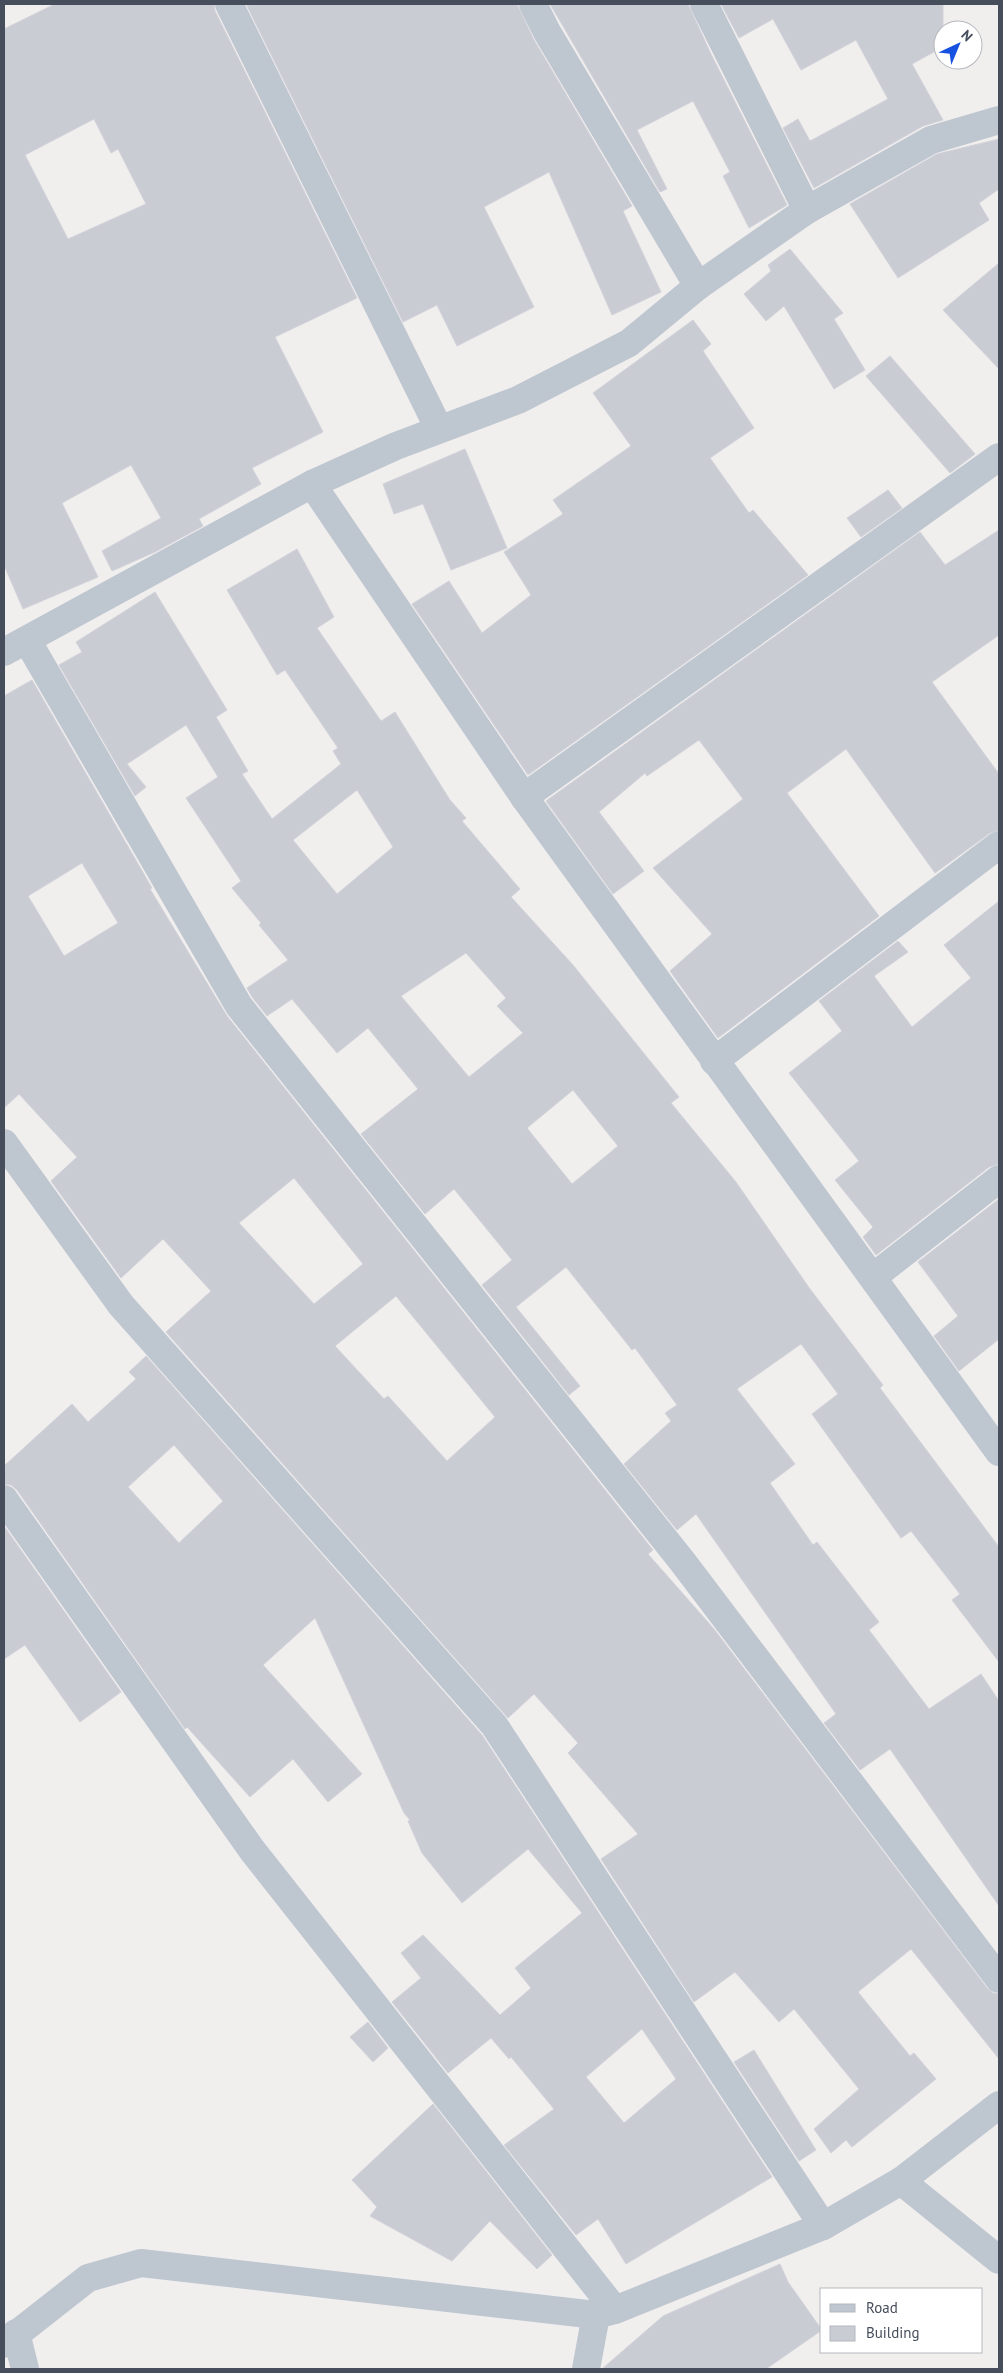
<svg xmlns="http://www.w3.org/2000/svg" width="1003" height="2373" font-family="'PT Sans',sans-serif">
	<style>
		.building { fill: #caccd4; stroke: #d2d3da; fill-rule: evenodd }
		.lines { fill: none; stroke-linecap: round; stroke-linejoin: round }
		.street { stroke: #bec6d0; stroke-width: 28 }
	</style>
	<rect width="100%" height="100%" fill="#f1eeee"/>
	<!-- building -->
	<g class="building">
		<path d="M55 4H214L215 11 357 298 275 337 323 432 252 468 261 484 199 519 203 526 155 552 112 571 102 551 161 518 131 465 62 503 98 577 23 609 4 565V29ZM94 119 111 153 118 149 146 204 68 239 25 155Z"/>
		<path d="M246 4H517L534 40 632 206 623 211 661 292 612 315 549 172 484 207 534 307 457 346 437 305 403 322Z"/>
		<path d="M550 4H688L711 54 787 205 749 228 723 176 730 172 693 101 637 130 667 189 660 192Z"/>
		<path d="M721 4H943V47L912 64 943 120 923 126 814 188 783 128 798 119 810 141 888 99 856 40 801 70 773 19 739 38Z"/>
		<path d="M999 139V189L979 203 989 220 898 278 850 204 937 154Z"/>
		<path d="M790 249 843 313 834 319 865 370 834 389 784 306 766 321 744 294 771 271 768 265Z"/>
		<path d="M999 263V369L943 310Z"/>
		<path d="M693 320 711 344 703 351 754 428 710 458 749 513 753 510 808 575 528 775 412 604 449 581 482 633 531 595 504 552 563 514 553 500 631 446 593 393Z"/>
		<path d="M890 356 975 454 950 473 866 376Z"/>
		<path d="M465 449 507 548 451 570 423 504 394 514 383 484Z"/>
		<path d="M888 490 902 508 861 537 847 518Z"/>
		<path d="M999 530V635L932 682 999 774V830L990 833 935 873 846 749 787 793 879 916 718 1038 670 971 712 934 653 868 743 799 699 740 647 776 645 773 599 812 644 871 613 894 546 801 920 532 945 565Z"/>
		<path d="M297 549 334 617 317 628 381 721 395 712 450 800 466 818 462 821 520 889 511 897 573 965 679 1097 671 1103 736 1182 810 1289 883 1385 880 1388 999 1547V1662L952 1600 960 1594 911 1531 901 1538 812 1414 838 1394 801 1344 737 1389 795 1464 770 1483 813 1545 817 1542 879 1622 869 1630 929 1709 981 1674 999 1701V1906L890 1749 860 1770 824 1723 836 1714 696 1514 677 1530 624 1464 671 1421 665 1413 677 1405 635 1348 632 1350 566 1267 516 1307 580 1386 569 1395 482 1285 512 1260 454 1189 425 1214 361 1134 418 1089 368 1028 337 1053 292 999 267 1016 252 997 247 988 288 960 259 925 261 923 232 888 241 881 186 798 218 777 186 725 127 764 146 787 135 796 59 665 82 652 76 642 155 592 227 710 216 717 248 771 242 774 272 819 341 764 333 751 338 748 285 670 277 675 227 590ZM357 790 393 847 337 894 293 840ZM466 953 506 998 497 1006 523 1033 469 1077 401 996ZM573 1090 618 1146 572 1184 527 1128Z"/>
		<path d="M32 680 152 888 150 889 227 1016 653 1550 648 1554 714 1629 987 1988 993 1993 999 1994V2059L911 1949 858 1992 910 2056 914 2053 936 2079 852 2147 846 2140 831 2153 814 2129 859 2089 794 2009 779 2022 735 1972 694 2002 601 1859 638 1834 568 1753 578 1743 534 1694 508 1718 166 1332 211 1291 163 1239 121 1278 51 1181 77 1157 19 1094 4 1108V696ZM82 863 118 923 64 956 28 896ZM294 1178 363 1264 314 1304 239 1223ZM396 1296 495 1417 447 1461 388 1396 384 1399 335 1346Z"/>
		<path d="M999 901V1164L989 1167 876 1255 863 1237 873 1227 835 1180 859 1161 789 1073 842 1031 819 1001 898 941 908 952 874 976 912 1027 971 978 944 945Z"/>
		<path d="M999 1199V1339L959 1371 934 1336 958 1316 918 1262Z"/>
		<path d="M146 1356 482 1735 772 2177 626 2264 598 2219 576 2235 504 2145 554 2109 511 2057 509 2059 491 2038 448 2073 392 2002 421 1978 401 1953 423 1935 500 2015 531 1988 515 1968 582 1913 528 1849 462 1903 422 1853 408 1821 410 1820 404 1813 315 1618 263 1665 362 1774 328 1802 293 1759 250 1797 187 1727 185 1729 17 1490 11 1485 4 1484V1466L72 1404 88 1422 136 1379 129 1372ZM174 1445 223 1501 179 1543 128 1487ZM642 2029 676 2079 624 2123 586 2077Z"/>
		<path d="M4 1526 121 1692 80 1722 25 1645 4 1659Z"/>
		<path d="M368 2022 388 2048 373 2062 350 2037Z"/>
		<path d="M754 2050 816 2150 799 2161 734 2062Z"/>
		<path d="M433 2104 552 2255 537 2269 490 2221 452 2261 370 2216 377 2207 352 2180Z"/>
		<path d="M780 2264 788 2282 822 2330 766 2369H602L663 2316Z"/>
	</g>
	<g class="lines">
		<!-- street -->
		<g class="street">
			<path d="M229 4 439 429"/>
			<path d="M533 4 547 32 698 286"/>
			<path d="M704 4 807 210"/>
			<path d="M312 484 524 797 999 1452"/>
			<path d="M27 640 239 1006 682 1561 999 1979"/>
			<path d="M4 652 312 484 396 446 518 400 629 343 698 286 807 210 931 140 999 120"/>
			<path d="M524 797 999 457"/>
			<path d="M714 1061 999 845"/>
			<path d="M4 1143 121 1305 494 1725 823 2226"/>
			<path d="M873 1277 999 1179"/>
			<path d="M4 1499 252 1850 615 2310"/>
			<path d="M901 2181 999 2260"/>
			<path d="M16 2333 25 2369"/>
			<path d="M4 2344 88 2278 141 2263 596 2315 615 2310 823 2226 901 2181 999 2105"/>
			<path d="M586 2369 596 2315"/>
		</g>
	</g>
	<!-- border -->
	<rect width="1003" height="2373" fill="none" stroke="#464e5c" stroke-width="10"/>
	<!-- legend -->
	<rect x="820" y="2288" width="162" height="65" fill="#ffffff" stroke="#b5b8be"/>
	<rect x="830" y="2304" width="25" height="8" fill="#bec6d0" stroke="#b5b8be"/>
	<text x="866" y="2313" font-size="15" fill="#464e5c">Road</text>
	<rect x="830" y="2326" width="25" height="15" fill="#caccd4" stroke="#b5b8be"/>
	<text x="866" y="2338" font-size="15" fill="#464e5c">Building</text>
	<!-- north arrow -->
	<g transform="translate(958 45) rotate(44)"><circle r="24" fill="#ffffff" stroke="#b5b8be"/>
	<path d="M0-4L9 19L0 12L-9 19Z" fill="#1751e1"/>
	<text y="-8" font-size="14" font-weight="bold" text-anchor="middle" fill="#464e5c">N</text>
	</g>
</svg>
